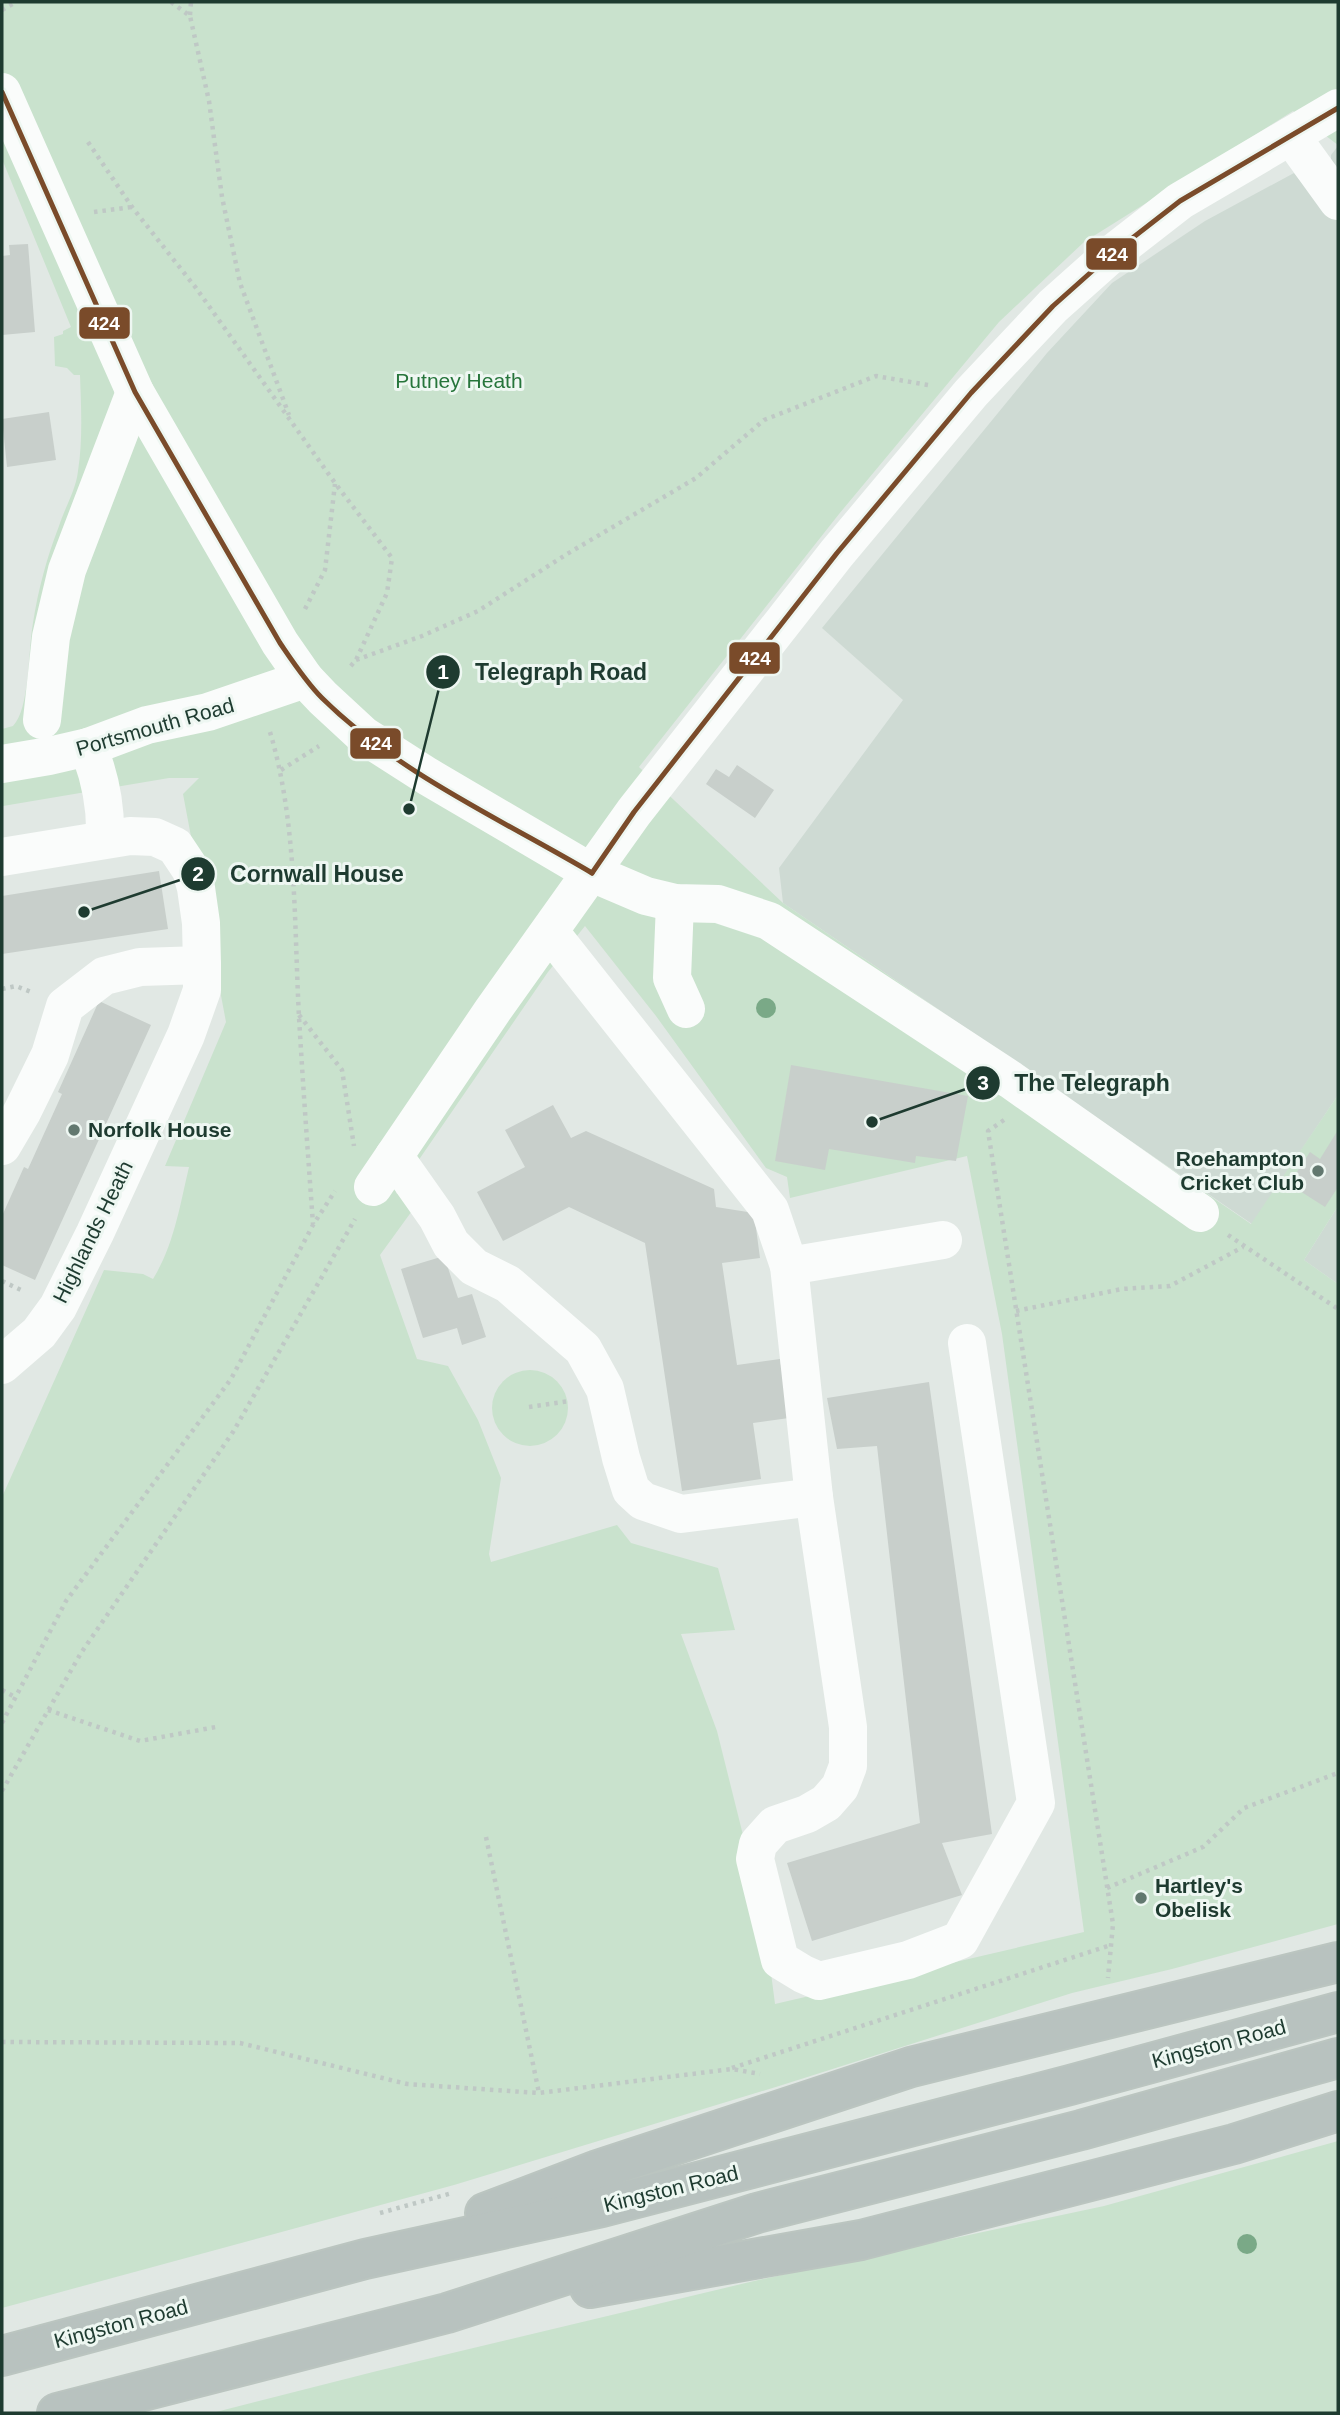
<svg xmlns="http://www.w3.org/2000/svg" width="1340" height="2415" font-family="Arial,sans-serif">
	<style>
		.built { fill: #cedad3 }
		.green { fill: #c9e2cd; fill-rule: evenodd }
		.building { fill: #c8cfcb }
		.lines { fill: none; stroke-linecap: round; stroke-linejoin: round }
		.highway-casing { stroke: #bbc5c0; stroke-width: 42 }
		.path { stroke: #bfc8c5; stroke-width: 4.5; stroke-dasharray: 3.5 5; stroke-linecap: butt }
		.minor { stroke: #fafcfb; stroke-width: 38 }
		.highway { stroke: #b8c2bf; stroke-width: 38 }
		.bus-1-casing { stroke: #eef7f2; stroke-width: 10 }
		.bus-1 { stroke: #7a4b2a; stroke-width: 5 }
		.tree { fill: #7aa987 }
		.poi-dot { fill: #62786f; stroke: #eef7f2; stroke-width: 2.5 }
		.labels { text-anchor: middle; stroke-width: 6; stroke-linejoin: round; paint-order: stroke }
		.park-label { font-size: 21px; fill: #26753b; stroke: #eef7f2 }
		.street-label { font-size: 21px; fill: #1e3b30; stroke: #eef7f2 }
		.poi-label { font-size: 21px; font-weight: bold; fill: #1e3b30; stroke: #eef7f2; text-anchor: start }
		.leader { fill: none; stroke: #1e3b30; stroke-width: 2.5 }
		.callout-dot { fill: #1e3b30; stroke: #eef7f2; stroke-width: 2.5 }
		.mark-label { font-size: 21px; text-anchor: middle; font-weight: bold; fill: #fff }
		.callout-label { font-size: 23px; text-anchor: middle; font-weight: bold; fill: #1e3b30; stroke: #eef7f2; stroke-width: 6; stroke-linejoin: round; paint-order: stroke }
		.line-badge { stroke: #eef7f2; stroke-width: 2.5 }
		.badge-label { font-size: 19px; text-anchor: middle; font-weight: bold; fill: #fff }
	</style>
	<rect width="100%" height="100%" fill="#e1e8e4"/>
	<!-- built -->
	<g class="built">
		<path d="M1338 146V1095L1252 1224 783 903 779 868 903 700 822 628 1047 353 1112 283 1205 221 1294 173 1302 183 1331 168V155Z"/>
		<path d="M1338 1206V1284L1304 1260Z"/>
	</g>
	<!-- green -->
	<g class="green">
		<path d="M2 2H1338V145L1293 111 1084 242 999 322 839 514 639 767 783 903 1251 1224 1338 1095V1206L1304 1260 1338 1284V1924L1172 1969 1072 1993 779 2086 454 2185 2 2308V1497L104 1270 143 1274 153 1279C174 1245 180 1205 189 1167L165 1166 226 1022 183 794 199 778H169L3 806 2 729 13 726C30 709 28 650 33 623 38 590 47 557 59 526 65 507 76 490 78 471 83 439 81 406 80 375H74L67 368 55 366 54 337 63 334V331L71 327 2 159ZM585 926 656 1016 766 1168 787 1177 790 1198 967 1156 1002 1334 1084 1932 775 2004 764 1919 717 1731 681 1634 735 1630 718 1568 631 1543 617 1525 491 1562 489 1554 501 1478 478 1420 448 1366 417 1359 380 1255 417 1204 396 1193 548 972Z"/>
		<circle cx="530" cy="1408" r="38"/>
		<path d="M1338 2141V2413H212L377 2371 754 2281 1104 2206Z"/>
	</g>
	<!-- building -->
	<g class="building">
		<path d="M28 244 35 332 2 335V256L10 255 9 245Z"/>
		<path d="M49 412 56 460 7 467 2 419Z"/>
		<path d="M737 765 774 790 755 818 706 784 716 769 729 777Z"/>
		<path d="M159 871 168 929 2 954V896Z"/>
		<path d="M99 1001 151 1025 35 1280 2 1265V1216L24 1167 28 1169 62 1094 58 1092Z"/>
		<path d="M791 1065 968 1096 956 1161 916 1156 915 1163 829 1149 825 1170 775 1161Z"/>
		<path d="M553 1105 571 1138 586 1131 714 1189 716 1207 754 1213 760 1258 722 1263 737 1365 780 1359 789 1418 753 1423 761 1479 682 1491 645 1243 569 1207 503 1241 477 1192 525 1167 505 1130Z"/>
		<path d="M1338 1130V1187L1325 1207 1289 1184 1310 1152 1320 1159Z"/>
		<path d="M444 1256 458 1298 472 1294 486 1337 462 1345 457 1328 423 1338 401 1269Z"/>
		<path d="M929 1382 992 1834 942 1843 962 1895 812 1941 787 1863 920 1823 877 1446 837 1449 827 1398Z"/>
	</g>
	<g class="lines">
		<!-- highway casing -->
		<g class="highway-casing">
			<g id="highway">
				<path d="M485 2213 598 2170 911 2067 1338 1962"/>
				<path d="M590 2288 861 2240 1234 2144 1338 2111"/>
				<path d="M2 2356 365 2259 602 2207 1070 2085 1338 2012"/>
				<path d="M57 2413 447 2313 757 2213 1081 2130 1338 2058"/>
			</g>
		</g>
		<!-- path -->
		<g class="path">
			<path d="M171 2 190 16 209 101 222 197 240 283 289 415"/>
			<path d="M2 10 16 2"/>
			<path d="M190 15 191 2"/>
			<path d="M88 142 132 207 196 288 335 483 392 558 387 593 356 660 349 668"/>
			<path d="M94 212 132 207"/>
			<path d="M305 609 325 570 335 484"/>
			<path d="M356 660 422 636 478 611 567 554 696 478 764 420 876 376 928 385"/>
			<path d="M270 732C297 822 294 923 299 1017 303 1086 308 1155 313 1224"/>
			<path d="M281 770 319 746"/>
			<path d="M2 989 16 986 31 992"/>
			<path d="M299 1015 342 1070 354 1146"/>
			<path d="M1004 1120 988 1131 1113 1924 1108 1978"/>
			<path d="M1228 1235 1338 1309"/>
			<path d="M2 1281 23 1291"/>
			<path d="M1016 1311 1122 1289 1170 1286 1243 1247"/>
			<path d="M529 1407 570 1401"/>
			<path d="M2 1690 15 1697"/>
			<path d="M48 1710 140 1741 216 1727"/>
			<path d="M2 1723 66 1601 231 1379 313 1225 335 1191"/>
			<path d="M2 1791 81 1653 233 1432 355 1219"/>
			<path d="M486 1837 539 2093"/>
			<path d="M1107 1888 1203 1847 1244 1808 1338 1773"/>
			<path d="M2 2042 240 2043 407 2084 539 2093 732 2069 760 2074"/>
			<path d="M732 2068 1111 1945"/>
			<path d="M380 2213 452 2193"/>
		</g>
		<!-- minor -->
		<g class="minor">
			<path d="M2 92 135 392 280 643 305 679 323 698 363 735 427 776 592 873 646 896 675 903 718 904 769 921 1011 1080 1200 1213"/>
			<path d="M1291 136 1338 201"/>
			<path d="M42 720 51 637 67 570 135 392"/>
			<path d="M88 747C100 776 106 807 105 838"/>
			<path d="M2 764 49 756 88 747 147 725 208 712 305 679"/>
			<path d="M2 857 130 836 155 837 175 846 191 870 196 888 201 923 202 965V990L186 1035 95 1233 58 1307 39 1333 2 1365"/>
			<path d="M675 903 672 978 686 1009"/>
			<path d="M550 932 770 1210 789 1266 814 1497 848 1727V1766L840 1787 826 1803 807 1814 775 1825 758 1844 755 1859 780 1960 803 1974 819 1981 908 1960 960 1940 1036 1803 967 1343"/>
			<path d="M2 1146 22 1112 50 1055 65 1006 104 976 140 967 202 965"/>
			<path d="M394 1156 437 1217 451 1244 474 1267 508 1284 583 1349 605 1389 621 1458 631 1490 643 1501 681 1514 814 1497"/>
			<path d="M373 1187 493 1010 634 812 837 553 971 393 1053 306 1108 257 1180 201 1338 108"/>
			<path d="M789 1266 943 1240"/>
		</g>
		<!-- highway -->
		<use href="#highway" class="highway"/>
		<!-- bus-1 casing -->
		<g class="bus-1-casing">
			<g id="bus-1">
				<path d="M2 92 135 392 280 643C293 662 306 682 322 698 399 774 501 819 592 873"/>
				<path d="M592 873 634 812 837 553 971 393 1053 306 1108 257 1180 201 1338 108"/>
			</g>
		</g>
		<!-- bus-1 -->
		<use href="#bus-1" class="bus-1"/>
	</g>
	<!-- trees -->
	<g class="tree">
		<circle cx="766" cy="1008" r="10"/>
		<circle cx="1247" cy="2244" r="10"/>
	</g>
	<!-- markers -->
	<g class="poi-dot">
		<circle cx="74" cy="1130" r="7"/>
		<circle cx="1318" cy="1171" r="7"/>
		<circle cx="1141" cy="1898" r="7"/>
	</g>
	<g class="labels">
		<!-- park labels -->
		<g class="park-label">
			<text x="459" y="388">Putney Heath</text>
		</g>
		<!-- street labels -->
		<g class="street-label">
			<text transform="translate(155 727) rotate(-16)" y="7">Portsmouth Road</text>
			<text transform="translate(93 1232) rotate(-64)" y="7">Highlands Heath</text>
			<text transform="translate(1219 2044) rotate(-15)" y="7">Kingston Road</text>
			<text transform="translate(671 2189) rotate(-14)" y="7">Kingston Road</text>
			<text transform="translate(121 2324) rotate(-15)" y="7">Kingston Road</text>
		</g>
		<!-- poi labels -->
		<g class="poi-label">
			<text x="88" y="1137">Norfolk House</text>
			<text x="1304" y="1166" text-anchor="end">Roehampton<tspan x="1304" dy="24">Cricket Club</tspan></text>
			<text x="1155" y="1893">Hartley's<tspan x="1155" dy="24">Obelisk</tspan></text>
		</g>
	</g>
	<!-- callouts -->
	<path class="leader" d="M409 809L443 672M84 912L198 874M872 1122L983 1083"/>
	<g class="callout-dot">
		<circle cx="409" cy="809" r="7"/>
		<circle cx="84" cy="912" r="7"/>
		<circle cx="872" cy="1122" r="7"/>
		<circle cx="443" cy="672" r="18"/>
		<circle cx="198" cy="874" r="18"/>
		<circle cx="983" cy="1083" r="18"/>
	</g>
	<g class="mark-label">
		<text x="443" y="679">1</text>
		<text x="198" y="881">2</text>
		<text x="983" y="1090">3</text>
	</g>
	<g class="callout-label">
		<text x="561" y="680">Telegraph Road</text>
		<text x="317" y="882">Cornwall House</text>
		<text x="1092" y="1091">The Telegraph</text>
	</g>
	<g class="line-badge">
		<rect x="1085" y="237" width="53" height="34" rx="7" fill="#7a4b2a"/>
		<rect x="78" y="306" width="53" height="34" rx="7" fill="#7a4b2a"/>
		<rect x="728" y="641" width="53" height="34" rx="7" fill="#7a4b2a"/>
		<rect x="349" y="727" width="53" height="33" rx="7" fill="#7a4b2a"/>
	</g>
	<g class="badge-label">
		<text x="1112" y="261">424</text>
		<text x="104" y="330">424</text>
		<text x="755" y="665">424</text>
		<text x="376" y="750">424</text>
	</g>
	<!-- border -->
	<rect width="1340" height="2415" fill="none" stroke="#1e3b30" stroke-width="7"/>
</svg>
